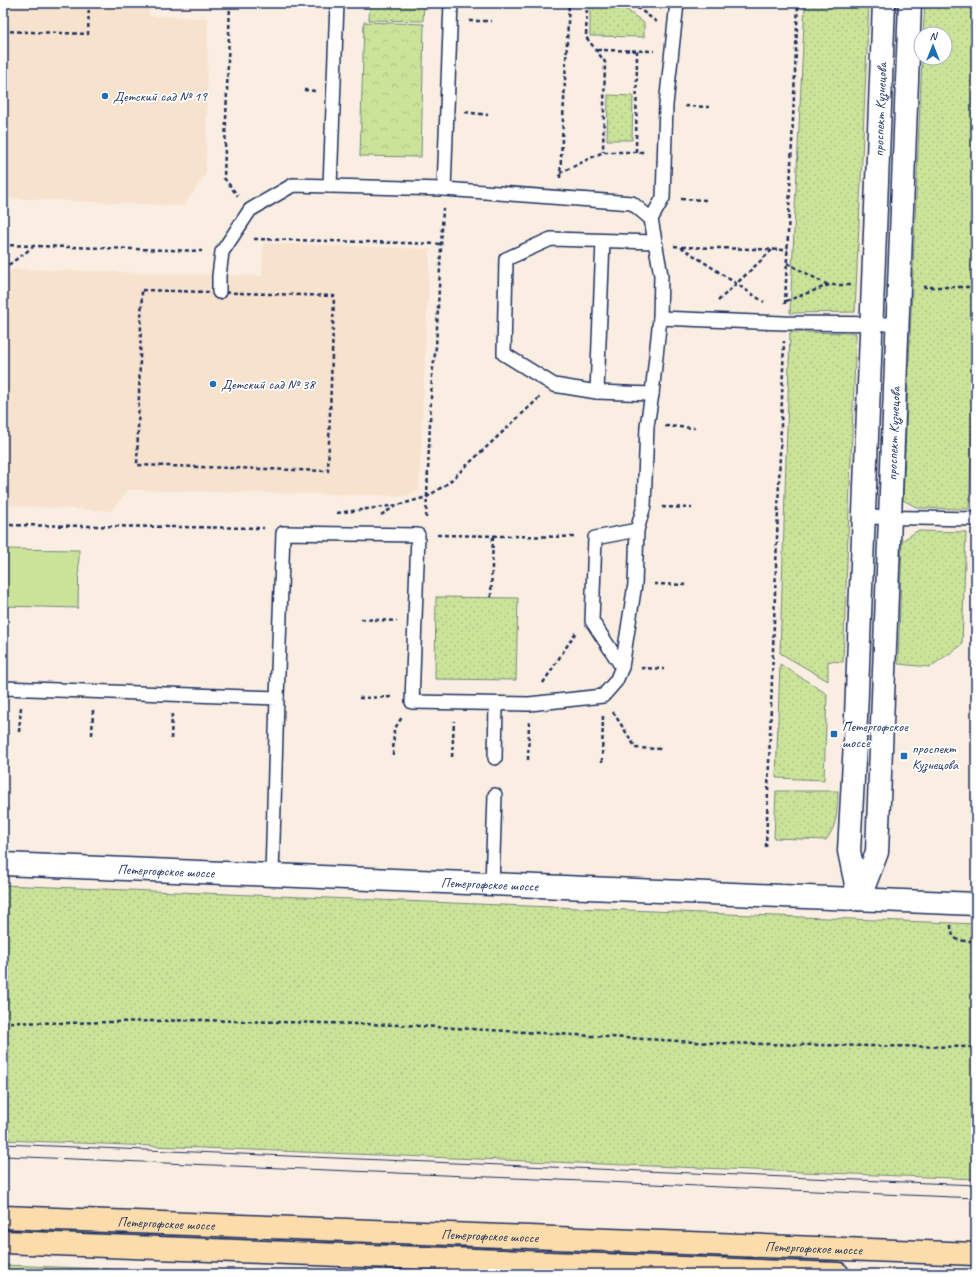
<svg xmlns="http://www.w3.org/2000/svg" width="979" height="1277" font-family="Caveat,sans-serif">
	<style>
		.built { fill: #f7e2ce }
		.grass { fill: url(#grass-dots); stroke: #73897c }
		.forest { fill: url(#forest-crowns); stroke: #73897c }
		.garden { fill: #cbe399; stroke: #73897c }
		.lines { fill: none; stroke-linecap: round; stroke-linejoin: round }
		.service-casing { stroke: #1b2f5e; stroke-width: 16 }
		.minor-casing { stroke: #1b2f5e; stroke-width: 25 }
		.tertiary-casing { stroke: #1b2f5e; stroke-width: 25 }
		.primary-casing { stroke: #1b2f5e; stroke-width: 25 }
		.path { stroke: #1b2f5e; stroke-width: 2.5; stroke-dasharray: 4 3; stroke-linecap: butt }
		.service { stroke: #fff; stroke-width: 13 }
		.minor { stroke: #fff; stroke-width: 22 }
		.tertiary { stroke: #fff; stroke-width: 22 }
		.primary { stroke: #fddcac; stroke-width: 22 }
		.tram { stroke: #1b2f5e; stroke-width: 1 }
		.poi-dot { fill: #1f6fb2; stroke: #fff; stroke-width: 1.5 }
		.labels { text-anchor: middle; stroke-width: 3.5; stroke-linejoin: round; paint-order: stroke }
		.poi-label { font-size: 14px; fill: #1b2f5e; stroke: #fff; text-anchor: start }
		.street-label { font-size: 14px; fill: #1b2f5e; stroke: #fff }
	</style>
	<defs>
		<pattern id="grass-dots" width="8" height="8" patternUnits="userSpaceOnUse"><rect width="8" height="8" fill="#cbe399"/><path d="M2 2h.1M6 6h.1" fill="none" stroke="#aec386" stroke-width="1.8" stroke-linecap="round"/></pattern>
		<pattern id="forest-crowns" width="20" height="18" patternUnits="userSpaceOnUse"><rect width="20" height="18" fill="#cbe399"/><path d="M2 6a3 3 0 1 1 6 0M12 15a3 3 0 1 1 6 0" fill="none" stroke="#aec386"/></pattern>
	</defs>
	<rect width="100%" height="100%" fill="#faeee2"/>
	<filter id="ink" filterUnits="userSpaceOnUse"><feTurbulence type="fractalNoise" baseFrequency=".025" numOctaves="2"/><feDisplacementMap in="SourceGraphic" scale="8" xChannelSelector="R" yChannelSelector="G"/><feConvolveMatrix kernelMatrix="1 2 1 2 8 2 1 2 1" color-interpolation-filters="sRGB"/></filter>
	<g filter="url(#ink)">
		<!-- built -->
		<g class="built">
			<path d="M3 3H149V16L208 18 206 174 184 206 3 198Z"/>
			<path d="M263 243 430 249 419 490 406 496 129 490 111 511 3 505V277L13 269 262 276Z"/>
		</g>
		<!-- grass -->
		<g class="grass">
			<path d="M370 3H424L423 21 369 20Z"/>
			<path d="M590 3H618L644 23V37L590 36Z"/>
			<path d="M805 3H869L855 312 790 313Z"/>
			<path d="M925 3H976V340L969 509 918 508 903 500 922 58H945V34H923Z"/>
			<path d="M608 95 633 96 632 140H607Z"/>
			<path d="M790 332 856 333 843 662 828 661V681L780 653Z"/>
			<path d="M917 531 966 532 962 645 930 667 898 664 902 541Z"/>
			<path d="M436 597 518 598 516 680 435 679Z"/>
			<path d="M780 664 827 694 824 780 776 778Z"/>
			<path d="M776 791H838C837 811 838 824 826 840L774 838Z"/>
			<path d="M3 885 976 924V1179L3 1140Z"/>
			<path d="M3 1265 240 1274H3Z"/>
		</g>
		<!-- forest -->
		<path class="forest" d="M364 22 424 24 421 157 360 156Z"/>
		<!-- garden -->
		<path class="garden" d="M3 549 79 550 78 608 3 606Z"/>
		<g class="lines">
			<!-- service casing -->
			<g class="service-casing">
				<g id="service">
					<path d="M330 186 337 3"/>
					<path d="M444 189 451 3"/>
					<path d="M219 292V276L222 252 250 210 293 185 444 189 632 203 651 219"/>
					<path d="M660 318 784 323 897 324"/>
					<path d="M597 392 603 241"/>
					<path d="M652 394 597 392 554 385 504 354 506 259 551 239 655 242"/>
					<path d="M863 517 976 519"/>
					<path d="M622 667 592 621 595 538 637 530"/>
					<path d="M3 688 277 698 272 876"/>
					<path d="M277 698 283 533 418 535 412 702 529 704 603 696 616 681 622 667 635 584 637 530 644 506 647 426 652 394 660 318 661 275 651 219 663 198 666 105 677 3"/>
					<path d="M495 758 496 704"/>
					<path d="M492 885 495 795"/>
				</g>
			</g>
			<!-- minor casing -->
			<g class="minor-casing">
				<g id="minor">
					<path id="s1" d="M859 899 877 852 910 3"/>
					<path id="s2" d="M859 899 849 851 855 742 884 3"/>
				</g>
			</g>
			<!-- tertiary casing -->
			<g class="tertiary-casing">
				<g id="tertiary">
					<path id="s3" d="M3 864 976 904"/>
				</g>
			</g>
			<!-- primary casing -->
			<g class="primary-casing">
				<g id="primary">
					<path id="s4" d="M3 1217 976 1254"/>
					<path d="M3 1242 838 1274"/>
				</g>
			</g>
			<!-- path -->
			<g class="path">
				<path d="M230 3 224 178 238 196"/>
				<path d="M587 3 586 37 605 62 603 152"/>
				<path d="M631 3 657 22"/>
				<path d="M469 21H491"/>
				<path d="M3 31 88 34 89 3"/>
				<path d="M597 50 654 51"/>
				<path d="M304 90 316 91"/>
				<path d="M685 106 709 107"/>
				<path d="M465 112 488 115"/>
				<path d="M636 152 637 51"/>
				<path d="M560 173 603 152H646"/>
				<path d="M560 178 569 3"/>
				<path d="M681 199 706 200"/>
				<path d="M254 239 441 244"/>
				<path d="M3 245 202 251"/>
				<path d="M674 246 681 247 764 302"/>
				<path d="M682 247 788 250"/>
				<path d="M787 263 828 285"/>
				<path d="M3 269 33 247"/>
				<path d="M923 287H976"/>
				<path d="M142 290 334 296 328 471 137 465Z"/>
				<path d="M718 301 772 250"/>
				<path d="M786 301 829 285H850"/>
				<path d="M785 304 798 3"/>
				<path d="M665 426 695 428"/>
				<path d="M662 507 692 508"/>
				<path d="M337 513 398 505 427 497 448 483 540 397"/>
				<path d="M381 515 396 506"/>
				<path d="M426 518 432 375 436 347 443 208"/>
				<path d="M3 525 264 528"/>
				<path d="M437 535 576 537"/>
				<path d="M654 584 689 585"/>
				<path d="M491 597 493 536"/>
				<path d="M361 619 397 621"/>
				<path d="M641 668 664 669"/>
				<path d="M543 683 576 632"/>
				<path d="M359 698 394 697"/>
				<path d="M613 712 636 748 661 749"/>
				<path d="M19 732 21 707"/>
				<path d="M92 735 93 710"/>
				<path d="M171 739 172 713"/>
				<path d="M393 755 394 730 402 717"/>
				<path d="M452 757 454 721"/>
				<path d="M528 760 529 722"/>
				<path d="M602 762 603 714"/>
				<path d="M766 847 784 341"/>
				<path d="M951 925C951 943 962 941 976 941"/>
				<path d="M3 1022 67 1023 198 1020 403 1025 713 1043 870 1046 976 1047"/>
			</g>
			<!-- service -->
			<use href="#service" class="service"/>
			<!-- minor -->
			<use href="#minor" class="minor"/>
			<!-- tertiary -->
			<use href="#tertiary" class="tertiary"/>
			<!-- primary -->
			<use href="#primary" class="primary"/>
			<!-- tram -->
			<g class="tram">
				<path d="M3 1144 976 1185"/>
				<path d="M3 1156 976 1198"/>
			</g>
		</g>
	</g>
	<!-- markers -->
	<g class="poi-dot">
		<circle cx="105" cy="96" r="4"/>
		<circle cx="213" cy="384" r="4"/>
		<rect x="830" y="730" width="8" height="8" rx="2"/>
		<rect x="900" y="752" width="8" height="8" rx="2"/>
	</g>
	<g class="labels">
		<!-- poi labels -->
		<g class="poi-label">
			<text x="113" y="101">Детский сад № 19</text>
			<text x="221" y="389">Детский сад № 38</text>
			<text x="842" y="731">Петергофское<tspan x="842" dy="16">шоссе</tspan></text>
			<text x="912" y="753">проспект<tspan x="912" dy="16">Кузнецова</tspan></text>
		</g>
		<!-- street labels -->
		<g class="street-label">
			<text dy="5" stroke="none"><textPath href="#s2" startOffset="791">проспект Кузнецова</textPath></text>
			<text dy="5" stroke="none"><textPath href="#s1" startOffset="469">проспект Кузнецова</textPath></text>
			<text dy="5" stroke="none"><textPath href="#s3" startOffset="163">Петергофское шоссе</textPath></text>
			<text dy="5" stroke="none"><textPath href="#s3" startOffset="487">Петергофское шоссе</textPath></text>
			<text dy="5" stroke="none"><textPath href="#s4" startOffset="163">Петергофское шоссе</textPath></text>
			<text dy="5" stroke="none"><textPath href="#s4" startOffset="487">Петергофское шоссе</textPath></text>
			<text dy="5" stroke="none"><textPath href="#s4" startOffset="811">Петергофское шоссе</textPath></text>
		</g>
	</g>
	<!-- margin -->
	<rect width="979" height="1277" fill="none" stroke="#fff" stroke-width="16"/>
	<rect x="8" y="8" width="963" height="1261" fill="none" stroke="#1b2f5e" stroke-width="1.5" filter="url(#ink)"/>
	<!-- north arrow -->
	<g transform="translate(933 46)"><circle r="19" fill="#ffffff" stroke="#a4acbf"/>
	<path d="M0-3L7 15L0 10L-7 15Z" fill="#1f6fb2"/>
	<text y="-6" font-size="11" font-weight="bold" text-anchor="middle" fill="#1b2f5e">N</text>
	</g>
</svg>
